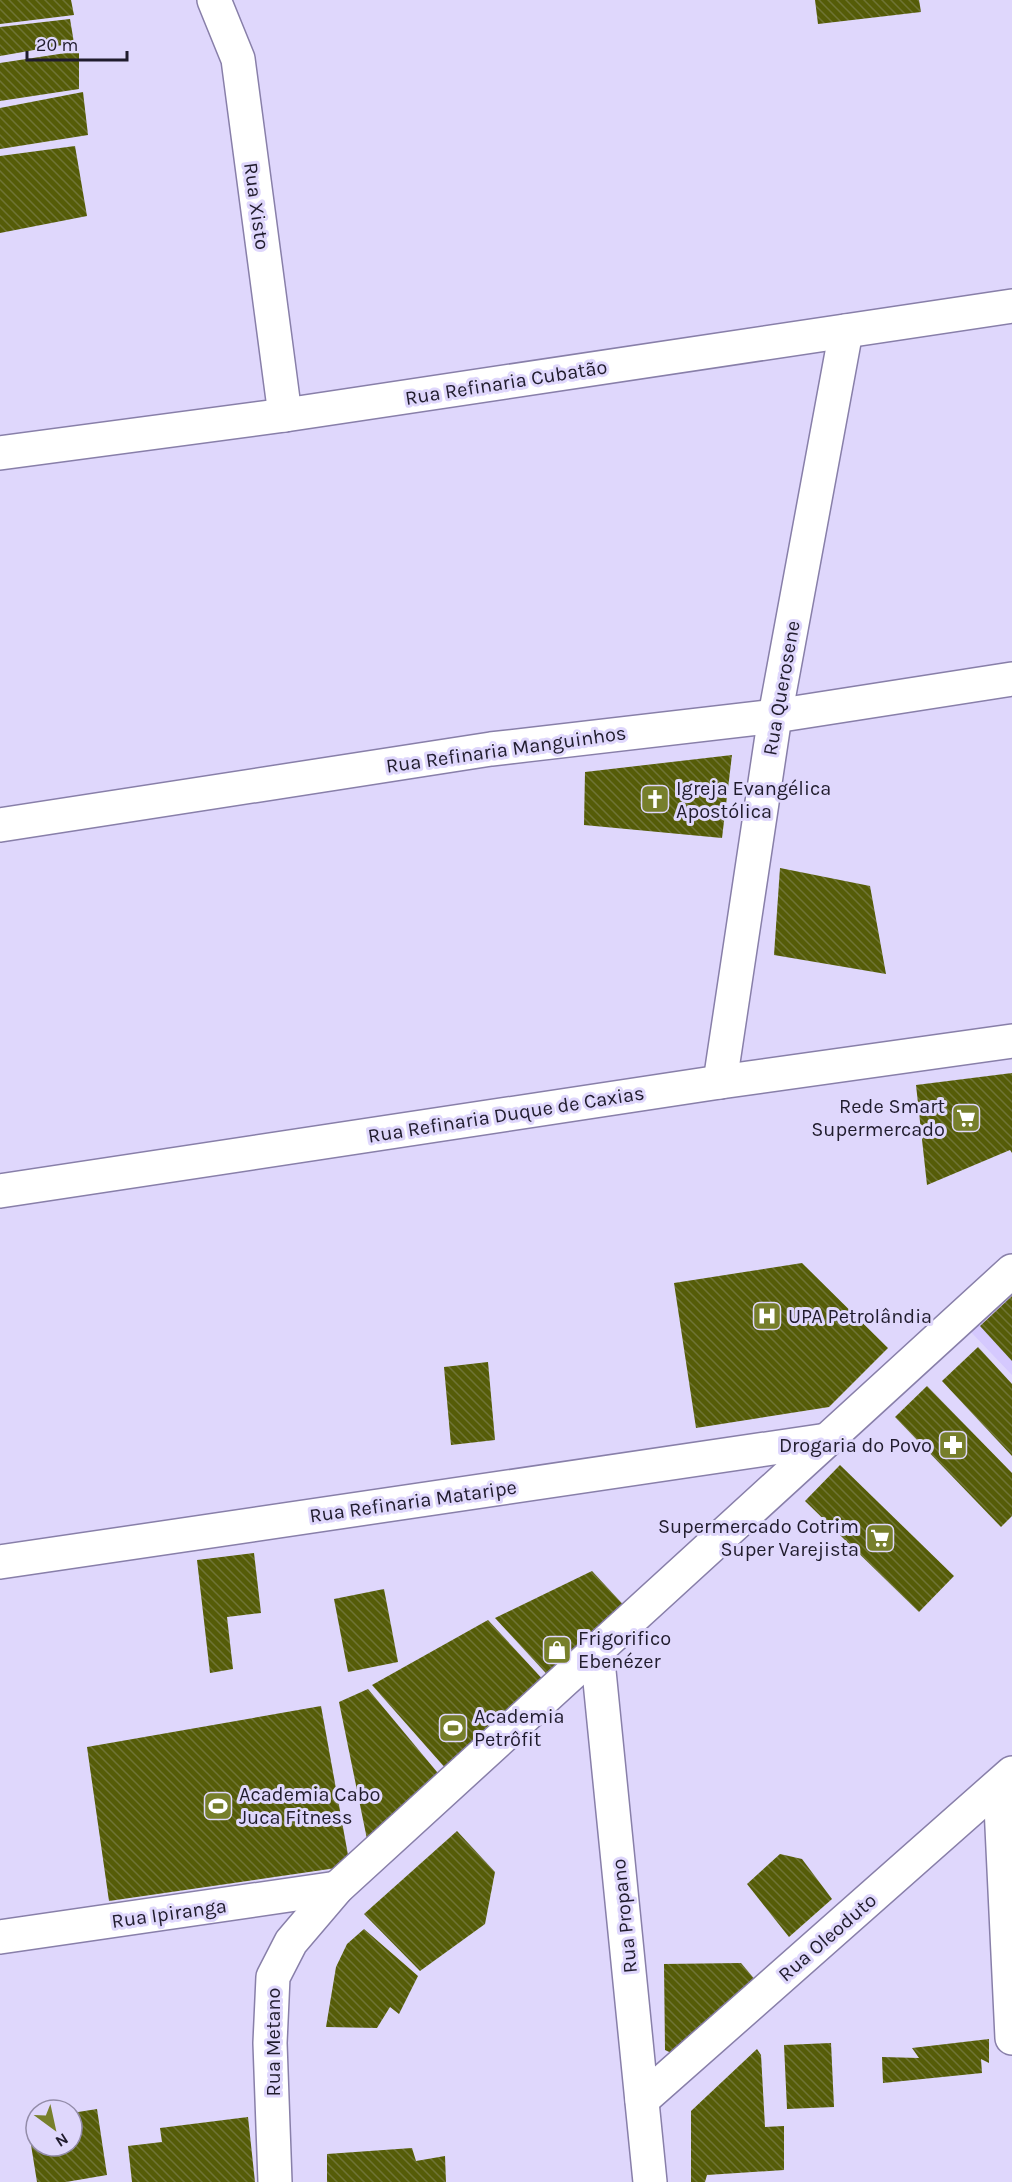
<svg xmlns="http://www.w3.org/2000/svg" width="1012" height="2182" font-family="Karla,sans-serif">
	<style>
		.built { fill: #d5c9fe }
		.building { fill: url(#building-back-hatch) }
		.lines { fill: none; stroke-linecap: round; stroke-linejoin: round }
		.minor-casing { stroke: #887fa9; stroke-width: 36 }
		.tertiary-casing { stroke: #887fa9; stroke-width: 36 }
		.minor { stroke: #fff; stroke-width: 33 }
		.tertiary { stroke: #fff; stroke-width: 33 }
		.labels { text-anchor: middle; stroke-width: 6; stroke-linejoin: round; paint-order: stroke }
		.street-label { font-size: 20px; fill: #201c2d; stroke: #dfd7fc }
		.poi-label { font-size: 20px; fill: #201c2d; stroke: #dfd7fc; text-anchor: start }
	</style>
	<defs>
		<pattern id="building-back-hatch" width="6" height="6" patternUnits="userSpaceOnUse" patternTransform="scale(1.5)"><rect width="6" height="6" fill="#555c08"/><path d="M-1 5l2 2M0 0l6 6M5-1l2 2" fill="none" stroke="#6f7436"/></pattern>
	</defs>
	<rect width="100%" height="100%" fill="#dfd7fc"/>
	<!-- built -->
	<path class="built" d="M1012 1294V1375L970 1331Z"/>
	<!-- building -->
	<g class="building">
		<path d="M0 0H71L74 15 0 24Z"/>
		<path d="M815 0H919L921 12 818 24Z"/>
		<path d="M70 19 74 43 0 56V27Z"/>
		<path d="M79 51V89L0 101V63Z"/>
		<path d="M83 92 88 135 0 149V108Z"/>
		<path d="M75 146 87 216 0 233V156Z"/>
		<path d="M732 755 722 838 584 825 585 772Z"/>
		<path d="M780 868 870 886 886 974 774 955Z"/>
		<path d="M1012 1073V1153L1010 1150 927 1185 916 1085Z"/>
		<path d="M802 1263 888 1348 829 1407 696 1428 674 1283Z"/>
		<path d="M1012 1296V1361L980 1326Z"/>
		<path d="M978 1347 1012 1384V1456L942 1381Z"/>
		<path d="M488 1362 495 1440 451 1445 444 1367Z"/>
		<path d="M927 1386 1012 1473V1516L1001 1527 895 1417Z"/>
		<path d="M840 1465 954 1576 919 1612 805 1501Z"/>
		<path d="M254 1553 261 1613 227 1617 233 1669 210 1673 197 1560Z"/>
		<path d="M592 1571 630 1612 555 1683 495 1618Z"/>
		<path d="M384 1589 398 1662 348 1672 334 1599Z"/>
		<path d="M488 1620 547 1684 447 1770 372 1685Z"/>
		<path d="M368 1689 442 1778 368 1844 339 1702Z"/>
		<path d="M321 1706 350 1866 109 1901 87 1747Z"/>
		<path d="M457 1831 495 1872 485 1924 420 1971 364 1914Z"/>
		<path d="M780 1854 802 1859 832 1899 789 1937 747 1884Z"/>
		<path d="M364 1929 418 1976 399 2014 390 2007 377 2028 326 2027 336 1967 347 1944Z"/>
		<path d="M741 1963 762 1988 682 2058 665 2050 664 1964Z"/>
		<path d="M989 2039V2063L981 2059 982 2073 883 2083 882 2057 919 2058 912 2048Z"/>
		<path d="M831 2043 834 2107 787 2109 784 2045Z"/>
		<path d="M757 2049 761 2055 765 2127 784 2126V2170L707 2175 705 2182H691V2111Z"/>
		<path d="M97 2109 107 2175 66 2182H37L27 2120 36 2119V2146H72V2113Z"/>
		<path d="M248 2117 255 2182H132L128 2146 162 2142 160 2128Z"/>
		<path d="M412 2148 416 2161 445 2156 446 2182H327V2154Z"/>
	</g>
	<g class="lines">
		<!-- minor casing -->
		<g class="minor-casing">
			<g id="minor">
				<path d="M214 0 238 59 285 415"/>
				<path d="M720 1082 775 716 846 331"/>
				<path d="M597 1651 650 2182"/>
				<path d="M1000 1785 1012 2038"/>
				<path d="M642 2100 1012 1773"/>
			</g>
		</g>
		<!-- tertiary casing -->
		<g class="tertiary-casing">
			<g id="tertiary">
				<path d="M0 453 285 415 1012 306"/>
				<path d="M0 825 491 749 775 716 1012 679"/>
				<path d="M0 1191 720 1082 1012 1041"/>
				<path d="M0 1562 827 1440"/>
				<path d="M0 1937 337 1888"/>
				<path d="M275 2182 270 2043 273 1977 291 1942 337 1888 1012 1271"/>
			</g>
		</g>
		<!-- minor -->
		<use href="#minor" class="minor"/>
		<!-- tertiary -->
		<use href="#tertiary" class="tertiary"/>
	</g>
	<!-- icons -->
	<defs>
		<g id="church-square" transform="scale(1.5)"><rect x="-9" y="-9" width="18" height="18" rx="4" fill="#777f2b" stroke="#dfd7fc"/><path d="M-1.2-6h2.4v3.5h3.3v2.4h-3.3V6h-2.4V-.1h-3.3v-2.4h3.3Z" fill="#fff"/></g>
		<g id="supermarket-square" transform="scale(1.5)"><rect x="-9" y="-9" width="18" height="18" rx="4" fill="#777f2b" stroke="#dfd7fc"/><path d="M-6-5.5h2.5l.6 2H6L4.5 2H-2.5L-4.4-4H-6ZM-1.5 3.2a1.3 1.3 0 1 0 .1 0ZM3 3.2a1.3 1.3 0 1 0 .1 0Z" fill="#fff"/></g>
		<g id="hospital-square" transform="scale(1.5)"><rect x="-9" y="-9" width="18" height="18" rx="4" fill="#777f2b" stroke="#dfd7fc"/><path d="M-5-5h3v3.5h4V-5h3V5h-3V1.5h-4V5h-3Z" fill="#fff"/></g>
		<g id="pharmacy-square" transform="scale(1.5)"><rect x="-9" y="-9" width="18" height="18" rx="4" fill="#777f2b" stroke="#dfd7fc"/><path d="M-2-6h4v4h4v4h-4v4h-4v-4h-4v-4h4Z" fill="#fff"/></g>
		<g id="shop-square" transform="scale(1.5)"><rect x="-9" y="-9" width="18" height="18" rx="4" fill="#777f2b" stroke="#dfd7fc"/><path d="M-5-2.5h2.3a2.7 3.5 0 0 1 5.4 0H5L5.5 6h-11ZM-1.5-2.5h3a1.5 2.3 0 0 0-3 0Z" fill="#fff"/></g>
		<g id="stadium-square" transform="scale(1.5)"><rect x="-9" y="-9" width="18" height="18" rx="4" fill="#777f2b" stroke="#dfd7fc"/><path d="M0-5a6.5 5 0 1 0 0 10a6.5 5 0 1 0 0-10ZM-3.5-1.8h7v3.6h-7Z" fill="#fff"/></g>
	</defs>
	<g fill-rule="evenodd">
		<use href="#church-square" x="655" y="799"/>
		<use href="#supermarket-square" x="966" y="1118"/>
		<use href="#hospital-square" x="767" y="1316"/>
		<use href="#pharmacy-square" x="953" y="1445"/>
		<use href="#supermarket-square" x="880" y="1538"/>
		<use href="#shop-square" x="557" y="1650"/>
		<use href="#stadium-square" x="453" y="1728"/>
		<use href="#stadium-square" x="218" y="1806"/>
	</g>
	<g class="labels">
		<!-- street labels -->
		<g class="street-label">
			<text transform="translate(257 206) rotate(82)" y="7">Rua Xisto</text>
			<text transform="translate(506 382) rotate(-9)" y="7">Rua Refinaria Cubatão</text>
			<text transform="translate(781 688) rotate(-80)" y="7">Rua Querosene</text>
			<text transform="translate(506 749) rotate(-8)" y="7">Rua Refinaria Manguinhos</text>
			<text transform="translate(506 1114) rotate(-9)" y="7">Rua Refinaria Duque de Caxias</text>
			<text transform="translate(413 1501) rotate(-8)" y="7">Rua Refinaria Mataripe</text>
			<text transform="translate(169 1913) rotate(-8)" y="7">Rua Ipiranga</text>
			<text transform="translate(624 1916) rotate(-96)" y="7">Rua Propano</text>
			<text transform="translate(827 1937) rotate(-41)" y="7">Rua Oleoduto</text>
			<text transform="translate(273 2042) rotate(-90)" y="7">Rua Metano</text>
		</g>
		<!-- poi labels -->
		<g class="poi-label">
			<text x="676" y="795">Igreja Evangélica<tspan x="676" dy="23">Apostólica</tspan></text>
			<text x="945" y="1113" text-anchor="end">Rede Smart<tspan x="945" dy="23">Supermercado</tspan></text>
			<text x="788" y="1323">UPA Petrolândia</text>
			<text x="932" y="1452" text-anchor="end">Drogaria do Povo</text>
			<text x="859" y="1533" text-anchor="end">Supermercado Cotrim<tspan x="859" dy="23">Super Varejista</tspan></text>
			<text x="578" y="1645">Frigorifico<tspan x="578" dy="23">Ebenézer</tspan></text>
			<text x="474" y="1723">Academia<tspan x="474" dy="23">Petrôfit</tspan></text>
			<text x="239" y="1801">Academia Cabo<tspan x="239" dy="23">Juca Fitness</tspan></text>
		</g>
	</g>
	<!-- north arrow -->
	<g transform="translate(54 2128) rotate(147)"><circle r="28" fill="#dfd7fc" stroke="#938ca9" stroke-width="1.5"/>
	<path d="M0-4.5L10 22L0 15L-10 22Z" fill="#777f2b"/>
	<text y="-9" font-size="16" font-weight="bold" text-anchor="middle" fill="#201c2d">N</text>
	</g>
	<!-- scale -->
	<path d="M27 51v9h100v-9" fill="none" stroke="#201c2d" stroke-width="3"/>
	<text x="36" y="51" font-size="18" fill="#201c2d" stroke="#dfd7fc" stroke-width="4.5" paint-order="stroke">20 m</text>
</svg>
